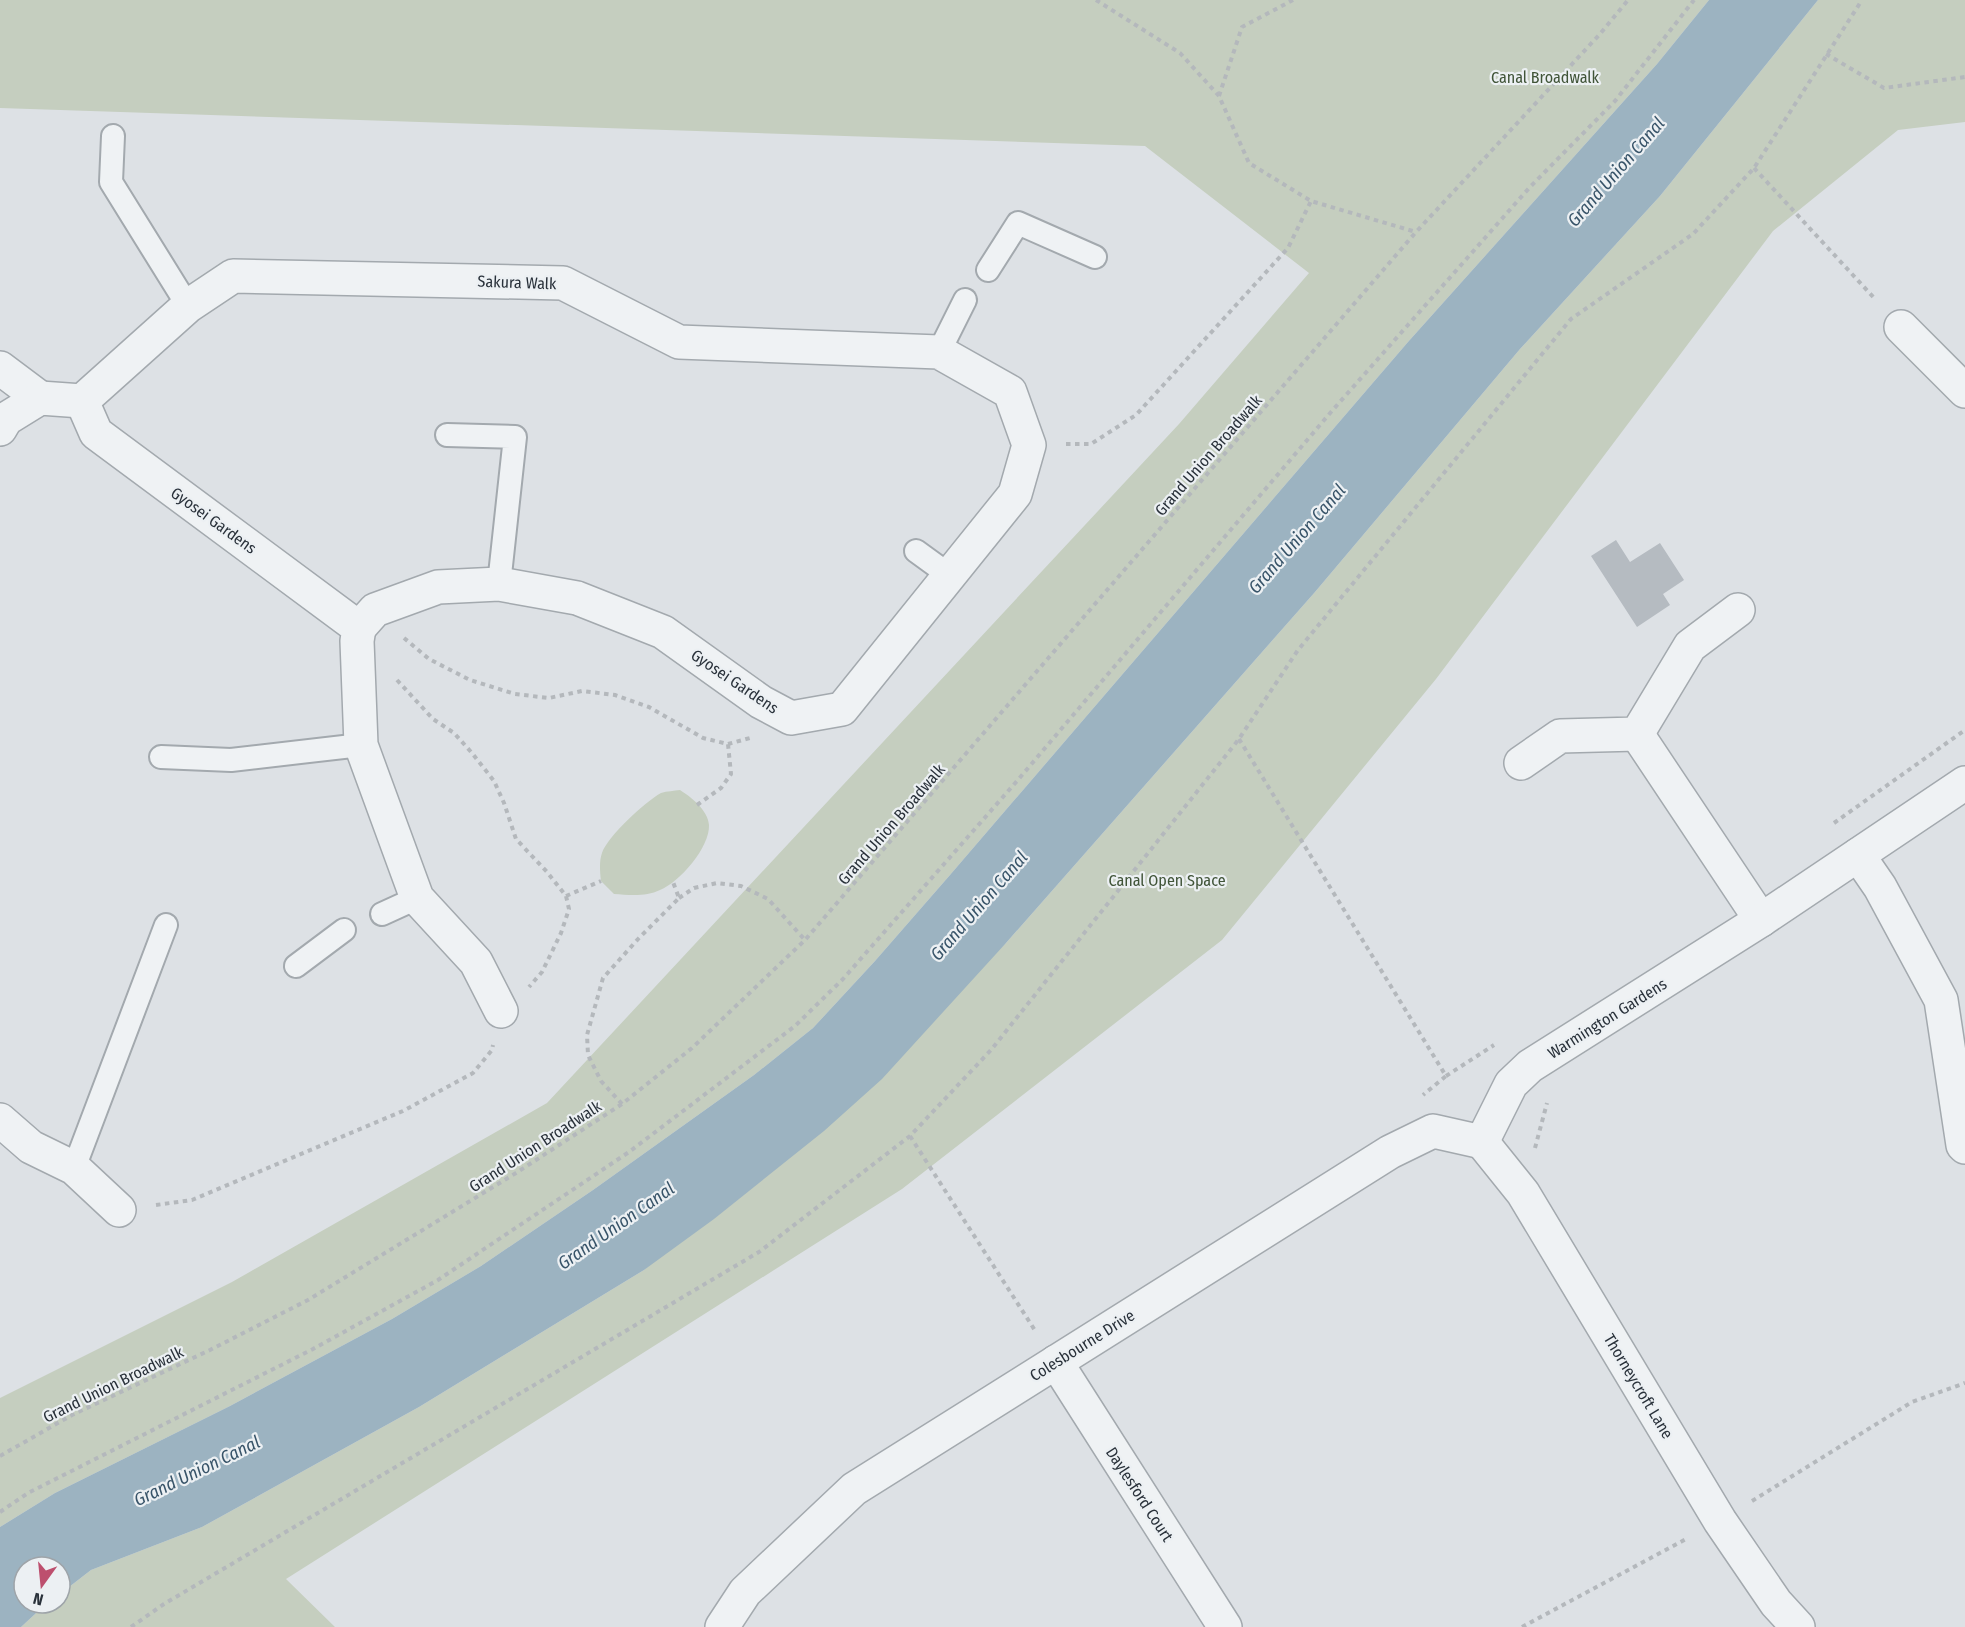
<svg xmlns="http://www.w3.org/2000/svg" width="1965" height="1627" font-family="'Fira Sans Condensed',sans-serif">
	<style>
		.green { fill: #c5cebf }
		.water { fill: #9cb3c1 }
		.building { fill: #b5bbc1 }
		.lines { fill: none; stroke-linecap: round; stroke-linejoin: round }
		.service-casing { stroke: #a3a9ae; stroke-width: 26 }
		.minor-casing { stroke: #a3a9ae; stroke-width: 36 }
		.path { stroke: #b4b8bc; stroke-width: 4; stroke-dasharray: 4.5 4.5; stroke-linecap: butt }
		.service { stroke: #eff2f4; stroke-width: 22 }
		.minor { stroke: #eff2f4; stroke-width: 33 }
		.labels { text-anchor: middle; stroke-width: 4.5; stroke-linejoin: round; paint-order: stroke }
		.park-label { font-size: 16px; fill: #405438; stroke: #ecf0f3 }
		.street-label { font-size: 16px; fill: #29313a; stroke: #ecf0f3 }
		.water-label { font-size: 18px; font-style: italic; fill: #385469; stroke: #ecf0f3 }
	</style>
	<rect width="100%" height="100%" fill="#dde1e5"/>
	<!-- green -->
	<g class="green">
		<path d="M0 0H1709L1657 64 1408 342 950 875 875 961 813 1028 754 1075 593 1190 481 1266 392 1319 230 1406 55 1493 0 1527V1398L232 1282 547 1103 1179 424 1309 273 1145 146 0 108Z"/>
		<path d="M1818 0H1965V122L1898 130 1773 231 1436 679 1222 940 902 1189 286 1579 335 1627H21L47 1603H60V1594L91 1570 202 1527 419 1407 644 1270 1006 943 1315 592 1520 349 1660 196Z"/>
		<path d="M680 790C691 797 708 810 709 825 710 847 680 882 660 890 646 897 629 895 614 894L601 881C600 872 599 861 602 853 607 837 646 801 661 793 667 791 674 791 680 790Z"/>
	</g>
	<!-- water -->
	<path class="water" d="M1709 0H1818L1660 196 1520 349 1315 592 1006 943 882 1079 824 1131 714 1219 644 1270 419 1407 202 1527 91 1570 60 1594V1567H24V1603H47L21 1627H0V1527L55 1493 230 1406 392 1319 481 1266 593 1190 754 1075 813 1028 875 961 950 875 1408 342 1657 64Z"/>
	<!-- building -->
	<path class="building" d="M1616 540 1630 562 1660 543 1684 580 1663 594 1670 605 1637 627 1591 556Z"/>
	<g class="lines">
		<!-- service casing -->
		<g class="service-casing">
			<g id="service">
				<path d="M113 136 111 182 188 306"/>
				<path d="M988 270 1018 223 1095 257"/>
				<path d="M939 352 965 300"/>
				<path d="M447 435 515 437 499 584"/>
				<path d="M916 551 949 575"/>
				<path d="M161 757 231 760 361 745"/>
				<path d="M382 914 417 898"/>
				<path d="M296 966 344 930"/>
				<path d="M74 1168 166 925"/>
			</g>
		</g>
		<!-- minor casing -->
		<g class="minor-casing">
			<g id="minor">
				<path d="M1901 327 1965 391"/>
				<path d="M0 368 40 398"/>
				<path d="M82 401 96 433 359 628 357 641 361 745 417 898 476 962 501 1011"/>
				<path d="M0 429 6 419 40 398 82 401 188 306 233 276 563 283 679 342 939 352 1010 392 1029 445 1015 494 842 709 791 718 761 702 663 632 577 598 499 584 438 587 375 610 359 628"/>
				<path d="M1637 734 1761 920"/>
				<path d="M1521 763 1560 736 1637 734 1690 646 1738 610"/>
				<path d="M1858 855 1880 887 1941 1000 1963 1145 1965 1147"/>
				<path d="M0 1120 31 1147 74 1168 119 1210"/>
				<path d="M1482 1142 1511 1084 1530 1066 1761 920 1965 783"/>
				<path d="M1482 1142 1523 1193 1720 1521 1776 1603 1798 1627"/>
				<path d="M1056 1362 1225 1627"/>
				<path d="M722 1627 745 1592 854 1489 1390 1152 1433 1131 1482 1142"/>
			</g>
		</g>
		<!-- path -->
		<g class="path">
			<path d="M1096 0 1180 53 1219 96 1249 163 1311 201 1416 232"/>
			<path d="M1826 54 1884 88 1965 77"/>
			<path d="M1219 96 1242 27 1293 0"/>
			<path d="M1754 168 1876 300"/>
			<path d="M1066 444H1091L1136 415 1288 248 1311 201"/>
			<path d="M404 638 429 659 470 680 515 694 549 698 582 691 615 695 649 707 703 738 728 744 750 738"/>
			<path d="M397 680 433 719 454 733 472 753 494 781 504 803 516 839 547 872 566 896 569 909 561 933 542 972 529 987"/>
			<path d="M1239 739 1446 1076 1423 1095"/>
			<path d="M697 805 721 788 731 774 728 744"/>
			<path d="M1834 823 1965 730"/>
			<path d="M566 896 601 881"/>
			<path d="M679 898 694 888 717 883 741 886 768 899 805 940"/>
			<path d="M1446 1076 1494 1045"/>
			<path d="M622 1104 601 1081 588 1055 587 1035 603 978 639 938 679 898 673 882"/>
			<path d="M910 1136 1036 1332"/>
			<path d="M1535 1148 1547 1103"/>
			<path d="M156 1205 192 1200 403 1111 473 1073 492 1050 493 1045"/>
			<path d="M0 1456 72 1415 210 1350 308 1300 516 1173 622 1104 692 1048 805 940 1416 232 1600 34 1628 0"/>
			<path d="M1752 1501 1912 1402 1965 1383"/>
			<path d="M0 1512 28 1493 313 1349 438 1280 629 1152 795 1026 843 979 1017 781 1331 412 1530 187 1615 101 1694 0"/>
			<path d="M131 1627 164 1604 759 1252 910 1136 991 1050 1239 739 1298 650 1571 319 1693 234 1754 168 1862 0"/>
			<path d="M1522 1627 1688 1538"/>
		</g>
		<!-- service -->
		<use href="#service" class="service"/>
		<!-- minor -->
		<use href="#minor" class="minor"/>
	</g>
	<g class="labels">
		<!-- park labels -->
		<g class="park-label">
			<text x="1545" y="83">Canal Broadwalk</text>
			<text x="1167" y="886">Canal Open Space</text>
		</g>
		<!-- street labels -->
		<g class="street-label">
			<text transform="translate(517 282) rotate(2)" y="6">Sakura Walk</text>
			<text transform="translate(1208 455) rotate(-49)" y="6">Grand Union Broadwalk</text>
			<text transform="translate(214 520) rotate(36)" y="6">Gyosei Gardens</text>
			<text transform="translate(735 681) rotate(34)" y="6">Gyosei Gardens</text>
			<text transform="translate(891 824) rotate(-49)" y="6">Grand Union Broadwalk</text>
			<text transform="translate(1607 1018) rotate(-32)" y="6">Warmington Gardens</text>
			<text transform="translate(535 1146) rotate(-33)" y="6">Grand Union Broadwalk</text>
			<text transform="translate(1082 1345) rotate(-32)" y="6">Colesbourne Drive</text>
			<text transform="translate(113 1384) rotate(-26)" y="6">Grand Union Broadwalk</text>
			<text transform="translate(1639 1386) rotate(59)" y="6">Thorneycroft Lane</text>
			<text transform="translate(1140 1494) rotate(57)" y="6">Daylesford Court</text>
		</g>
		<!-- water labels -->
		<g class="water-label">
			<text transform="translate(1616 172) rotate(-49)" y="6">Grand Union Canal</text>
			<text transform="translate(1297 539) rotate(-49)" y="6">Grand Union Canal</text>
			<text transform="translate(979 906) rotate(-49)" y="6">Grand Union Canal</text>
			<text transform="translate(616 1226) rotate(-35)" y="6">Grand Union Canal</text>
			<text transform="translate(197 1471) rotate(-26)" y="6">Grand Union Canal</text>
		</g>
	</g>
	<!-- north arrow -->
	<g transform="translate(42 1585) rotate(195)"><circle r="28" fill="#ecf0f3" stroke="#9ea4a9" stroke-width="1.5"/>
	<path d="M0-4.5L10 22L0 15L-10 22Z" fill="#bd4f6e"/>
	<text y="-9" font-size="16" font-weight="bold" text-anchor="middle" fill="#29313a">N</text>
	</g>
</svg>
